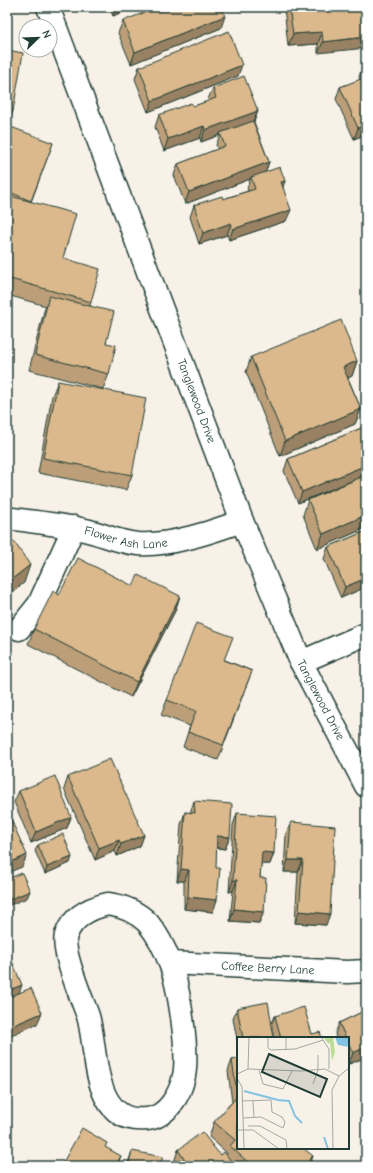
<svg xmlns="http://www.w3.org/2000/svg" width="373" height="1173" font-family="'Comic Neue',sans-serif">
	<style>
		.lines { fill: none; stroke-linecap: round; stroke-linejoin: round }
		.minor-casing { stroke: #1f3d34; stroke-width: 25 }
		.minor { stroke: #fff; stroke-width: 22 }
		.wall { fill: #bc9f79; stroke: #1f3d34 }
		.shaded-wall { fill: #998263; stroke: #1f3d34 }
		.building { fill: #dbb98d; stroke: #1f3d34 }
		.labels { text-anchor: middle; stroke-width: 3; stroke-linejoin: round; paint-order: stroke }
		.street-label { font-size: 12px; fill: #1f3d34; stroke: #fff }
		.inset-river { fill: none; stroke: #82c2e3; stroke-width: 2 }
		.inset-road { fill: none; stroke: #a1a9a0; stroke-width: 1 }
		.view { fill: #1f3d34; fill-opacity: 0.15; stroke: #1f3d34; stroke-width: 2 }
		.inset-edge { fill: none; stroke: #1f3d34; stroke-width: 2 }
	</style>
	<rect width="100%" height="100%" fill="#f8f1e8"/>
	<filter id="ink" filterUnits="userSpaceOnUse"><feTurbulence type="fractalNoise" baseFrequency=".025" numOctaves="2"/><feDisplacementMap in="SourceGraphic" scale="8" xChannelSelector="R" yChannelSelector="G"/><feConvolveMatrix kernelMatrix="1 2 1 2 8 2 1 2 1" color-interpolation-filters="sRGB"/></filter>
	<g filter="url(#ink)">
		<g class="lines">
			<!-- minor casing -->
			<g class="minor-casing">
				<g id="minor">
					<path id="s1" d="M48 7 242 521 301 662 366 786"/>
					<path id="s2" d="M7 518C33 522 60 524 85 530 103 534 120 543 138 544 171 546 211 532 242 521"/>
					<path d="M19 629 39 604 74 527"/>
					<path d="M301 662 366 634"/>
					<path d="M108 904C123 906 137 912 148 923 157 934 165 949 170 963 179 987 189 1051 184 1076 180 1095 167 1117 147 1119 91 1125 98 1050 88 1016 82 999 61 951 66 935 73 916 90 908 108 904Z"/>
					<path id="s3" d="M170 963 347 972 366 971"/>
				</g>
			</g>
			<!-- minor -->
			<use href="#minor" class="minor"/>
		</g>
		<!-- wall -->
		<g class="wall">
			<path d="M109 7H134L113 16Z"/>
			<path d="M284 7H344L318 53V44L288 46Z"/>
			<path d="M123 21 221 28 131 64 118 33Z"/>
			<path d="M7 50 13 111 8 126H7Z"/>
			<path d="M366 64V134L354 139 336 99 340 87 360 80 359 77 363 65Z"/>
			<path d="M139 67 238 76 148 112 135 79Z"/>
			<path d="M213 88 258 111 254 122 269 162 265 172 285 181 283 186 286 221 229 240 227 235 199 244 190 217 194 205 223 199 248 191 247 188 250 179 185 204 174 175 178 164 218 149 216 145 220 135 201 142 200 138 164 151 155 127 159 115 194 106 209 101 208 99Z"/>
			<path d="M7 139 53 143 31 202 63 258 91 302 90 306 106 343 109 374 103 389 29 370 44 311 46 306 7 295Z"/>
			<path d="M251 357 357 361 352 376 348 378 361 409 355 424 280 456 246 372Z"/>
			<path d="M58 381 132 475 126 490 38 473 52 396Z"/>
			<path d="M366 426V475L298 503 284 471 288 459Z"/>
			<path d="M366 475V528L317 549 303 515 308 500Z"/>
			<path d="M366 531V587L341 598 324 559 328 547Z"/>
			<path d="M133 586 180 596 175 611 131 697 28 644 34 629 59 595Z"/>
			<path d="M225 660 252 671 218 760 183 747 190 726 161 715 167 700Z"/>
			<path d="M68 777 144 835 140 846 117 856 115 851 95 860 64 789Z"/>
			<path d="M19 791 71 817 67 828 31 843 14 802Z"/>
			<path d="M194 801 230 837 225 849 216 848 213 912 184 909V881H177L181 824 185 812 190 813Z"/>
			<path d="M237 813 274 853 270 864H261L260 878 264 912 259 923 230 921 233 891 229 892 233 825Z"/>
			<path d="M291 822 326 925 295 923 298 872H284L286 834Z"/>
			<path d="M38 845 70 863 45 874 35 851Z"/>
			<path d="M237 1008 272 1023 275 1016 312 1034 322 1038H238V1044L233 1019Z"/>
			<path d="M366 1010V1057L349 1064 348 1062V1038H336L335 1034 339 1023Z"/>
			<path d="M238 1059V1148L313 1156 309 1166H177L174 1162 178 1150 220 1155H226L227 1153 209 1137 214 1122 232 1102 228 1071 232 1060Z"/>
			<path d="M132 1151 160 1166H127Z"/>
		</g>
		<!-- shaded-wall -->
		<g class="shaded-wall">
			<path d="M116 7H134L113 16Z"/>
			<path d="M225 16 221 28 131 64 135 52Z"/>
			<path d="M322 32 318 44 288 46 293 34Z"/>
			<path d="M366 37V48L318 53 323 42Z"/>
			<path d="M242 65 238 76 148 112 152 101Z"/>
			<path d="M258 111 253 122 220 133V135L201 142 205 130Z"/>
			<path d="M366 124V134L354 139 358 128Z"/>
			<path d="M204 126 200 138 164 151 168 139Z"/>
			<path d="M269 162 265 174 251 177 250 179 185 204 189 192Z"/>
			<path d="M285 181 281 192V182Z"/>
			<path d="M291 210 286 221 229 240 233 229Z"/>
			<path d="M231 223 227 235 199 244 203 233Z"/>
			<path d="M357 361 352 376 338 382 343 367Z"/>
			<path d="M361 409 355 424 280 456 285 441Z"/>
			<path d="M366 465V475L298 503 302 492Z"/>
			<path d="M366 515V528L317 549 323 534Z"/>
			<path d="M30 565 24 583 7 596V583Z"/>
			<path d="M366 578V587L341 598 345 587Z"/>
			<path d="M180 596 175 611 131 697 137 682Z"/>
			<path d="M71 817 67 828 31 843 36 832Z"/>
			<path d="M144 835 140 846 117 856 121 844Z"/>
			<path d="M217 836 230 837 225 849 213 847Z"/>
			<path d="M119 840 115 851 95 860 99 848Z"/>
			<path d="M262 852 274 853 270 864H258Z"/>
			<path d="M27 855 22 867 7 873V864Z"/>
			<path d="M72 857 70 863 45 874 47 867Z"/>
			<path d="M288 860H303L298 872H284Z"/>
			<path d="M181 869 189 870 184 881H177Z"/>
			<path d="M233 880H237L233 891 229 892Z"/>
			<path d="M30 891 27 898 7 906V903L8 900Z"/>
			<path d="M188 897 217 900 213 912 184 909Z"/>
			<path d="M234 909 264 912 259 923 230 921Z"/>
			<path d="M299 911 330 914 326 925 295 923Z"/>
			<path d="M22 985 18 996 7 1001V991Z"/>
			<path d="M42 1013 37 1024 7 1037V1028Z"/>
			<path d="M366 1047V1057L349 1064 353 1053Z"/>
			<path d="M10 1085 8 1091 7 1092V1086Z"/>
			<path d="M237 1094H238V1105L233 1106Z"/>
			<path d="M121 1156 117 1166H115Z"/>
			<path d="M313 1156 309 1166H304Z"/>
		</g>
		<!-- building -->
		<g class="building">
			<path d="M158 7H221L225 16 135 52 123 21Z"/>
			<path d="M289 7H344V8L366 7V37L323 42 322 32 293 34Z"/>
			<path d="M229 31 242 65 152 101 139 67Z"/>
			<path d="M7 50 23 53 13 111 7 110Z"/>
			<path d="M366 64V72L363 65Z"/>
			<path d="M244 76 258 111 205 130 204 126 168 139 159 115 191 103 194 106 216 98 213 88Z"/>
			<path d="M366 77V124L358 128 340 87Z"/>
			<path d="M253 121 269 162 189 192 178 164 225 146 220 133Z"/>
			<path d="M11 127 53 143 31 201 7 191V139Z"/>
			<path d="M280 167 285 181 281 182 291 210 233 229 231 223 203 233 194 205 222 196 223 199 255 189 251 177Z"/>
			<path d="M7 195 76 214 63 258 100 269 91 302 7 278Z"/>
			<path d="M49 296 114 312 106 343 116 345 109 374 35 355Z"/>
			<path d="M341 320 357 361 343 367 361 409 285 441 251 357Z"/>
			<path d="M58 381 146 398 132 475 43 458Z"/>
			<path d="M366 426V465L302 492 288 459Z"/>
			<path d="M366 475V515L323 534 308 500Z"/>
			<path d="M366 531V578L345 587 328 547Z"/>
			<path d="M13 540 30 565 7 583V545Z"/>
			<path d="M78 558 133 586 138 575 180 596 137 682 34 629 53 591 59 595Z"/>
			<path d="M196 623 233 637 224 660 252 671 223 745 188 732 196 711 167 700Z"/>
			<path d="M110 759 144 835 121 844 119 840 99 848 68 777Z"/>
			<path d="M55 776 71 817 36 832 19 791Z"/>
			<path d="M194 801 232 804 230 837 217 836 216 868H220L217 900 188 897 189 870 181 869 185 812 195 813Z"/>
			<path d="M7 813H8L27 855 7 864Z"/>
			<path d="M237 813 276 816 274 853 262 852 260 878H266L264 912 234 909 237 880H233Z"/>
			<path d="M291 822 335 826 330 914 299 911 303 860H288Z"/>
			<path d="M63 834 72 857 47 867 38 845Z"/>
			<path d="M22 873 30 891 8 900 7 898V879Z"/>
			<path d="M7 949 22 985 7 991Z"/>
			<path d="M31 988 42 1013 7 1028V998Z"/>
			<path d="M268 1002 274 1038H243L237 1008Z"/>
			<path d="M304 1007 312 1034 320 1032 322 1038H281L275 1016Z"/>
			<path d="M366 1010V1047L353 1053 348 1042V1038H346L339 1023Z"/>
			<path d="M238 1059V1094H237L232 1060Z"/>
			<path d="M7 1077 10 1085 7 1086Z"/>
			<path d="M235 1099 238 1101V1148H303L313 1156 304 1166H252L230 1146 235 1140 214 1122Z"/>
			<path d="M82 1128 107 1143 105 1147 121 1156 115 1166H61Z"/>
			<path d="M202 1132 220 1155 224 1152 235 1166H189L178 1150Z"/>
			<path d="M132 1151 163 1157 160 1166H128Z"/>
		</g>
	</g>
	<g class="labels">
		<!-- street labels -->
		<g class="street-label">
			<text dy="4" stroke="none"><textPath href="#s1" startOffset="421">Tanglewood Drive</textPath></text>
			<text dy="4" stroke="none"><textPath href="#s2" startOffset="121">Flower Ash Lane</textPath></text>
			<text dy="4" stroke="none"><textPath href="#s1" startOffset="745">Tanglewood Drive</textPath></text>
			<text dy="4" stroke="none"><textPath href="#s3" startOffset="98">Coffee Berry Lane</textPath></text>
		</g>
	</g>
	<!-- overview -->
	<g transform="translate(237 1037)">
		<rect width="112" height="112" fill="#f8f1e8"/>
		<path d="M86 0H96L98 15 95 24 93 5 92 7Z" fill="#bbdc95"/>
		<path d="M98 0H112V10L101 8Z" fill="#82c2e3"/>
		<path class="inset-river" d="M7 54 41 63 52 64 58 79 65 86M87 100 91 112"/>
		<path class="inset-road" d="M31 0V11L34 13 58 12 86 3M49 0V13M84 0 92 12V32M11 32 12 0M22 33 26 47 46 52 55 34M0 37 11 32 64 34 88 32 102 39M0 41 5 50 7 112M76 47 81 33V18M5 64 34 63 35 75 45 80 48 85 46 91 24 80 6 81M16 64 17 80M11 89H23L49 103 50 112M0 93H16L42 112M96 112 95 53 102 39 112 31"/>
		<path class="view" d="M32 17 90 42 83 60 25 35Z"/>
		<rect width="112" height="112" class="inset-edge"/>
	</g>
	<!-- margin -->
	<rect width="373" height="1173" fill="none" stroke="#fff" stroke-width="24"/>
	<rect x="12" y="12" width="349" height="1149" fill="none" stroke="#1f3d34" stroke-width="1.5" filter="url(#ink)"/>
	<!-- north arrow -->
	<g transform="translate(38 38) rotate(67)"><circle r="19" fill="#ffffff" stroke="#a5b1ae"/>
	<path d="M0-3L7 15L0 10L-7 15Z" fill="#1f3d34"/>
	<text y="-6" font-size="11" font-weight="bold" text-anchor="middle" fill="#1f3d34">N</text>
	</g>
</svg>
